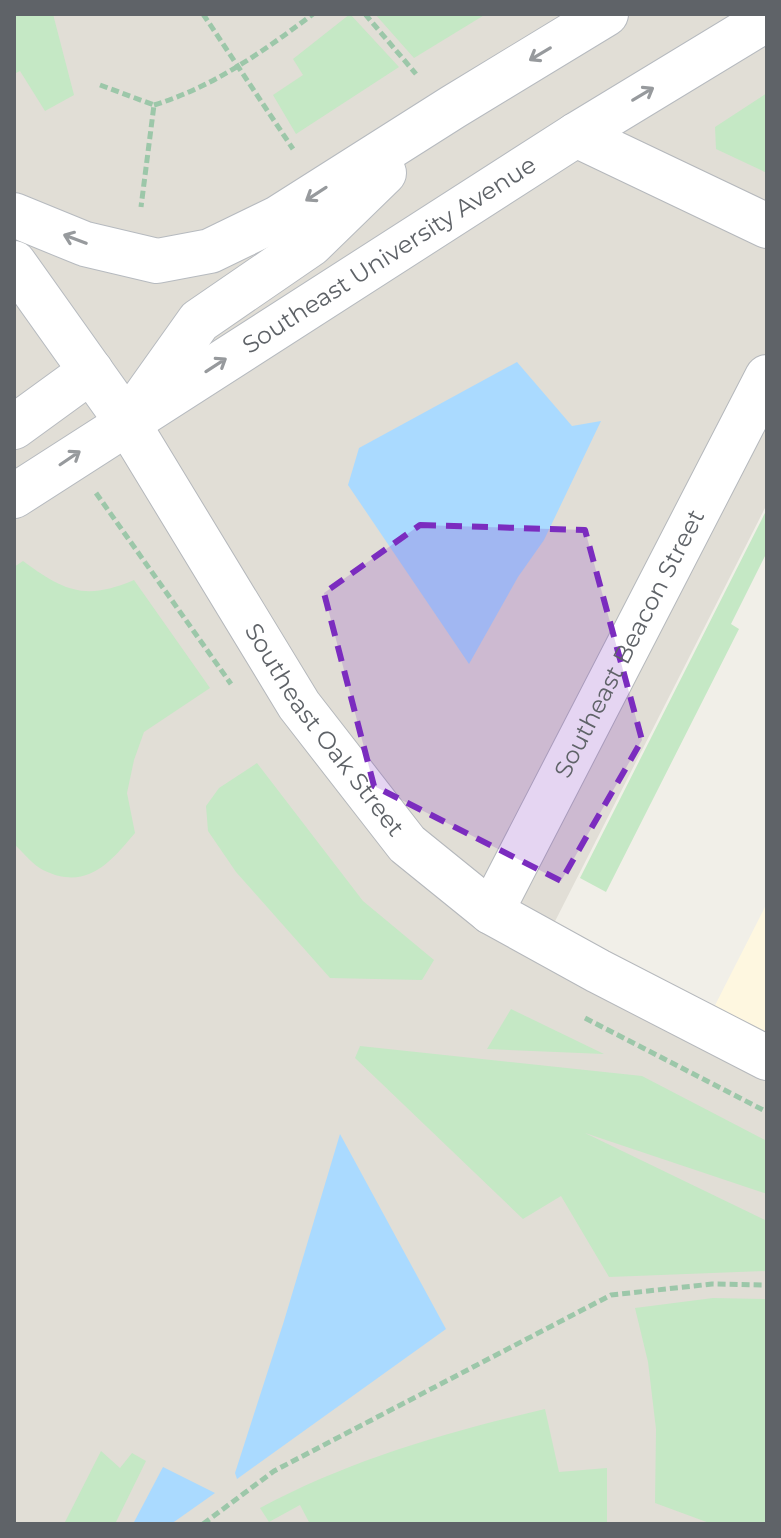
<svg xmlns="http://www.w3.org/2000/svg" width="781" height="1538" font-family="Montserrat,sans-serif">
	<style>
		.commercial { fill: #fef7e0 }
		.education { fill: #e1ded6 }
		.green { fill: #c5e8c5 }
		.water { fill: #aadaff }
		.lines { fill: none; stroke-linecap: round; stroke-linejoin: round }
		.minor-casing { stroke: #b5b8bc; stroke-width: 46 }
		.tertiary-casing { stroke: #b5b8bc; stroke-width: 46 }
		.secondary-casing { stroke: #b6babf; stroke-width: 46 }
		.path { stroke: #9cc7a9; stroke-width: 5; stroke-dasharray: 8 4; stroke-linecap: butt }
		.minor { stroke: #fff; stroke-width: 44 }
		.tertiary { stroke: #fff; stroke-width: 44 }
		.secondary { stroke: #fff; stroke-width: 44 }
		.oneway { stroke: #979a9d }
		.marked { fill: #7b2cbf; fill-opacity: 0.2; stroke: #7b2cbf; stroke-width: 6; stroke-dasharray: 16 10; stroke-linejoin: round }
		.labels { text-anchor: middle; stroke-width: 7; stroke-linejoin: round; paint-order: stroke }
		.street-label { font-size: 24px; fill: #5f6368; stroke: #fff }
	</style>
	<rect width="100%" height="100%" fill="#f1efe8"/>
	<!-- commercial -->
	<path class="commercial" d="M767 903V1057L705 1025Z"/>
	<!-- education -->
	<path class="education" d="M14 14H767V504L545 941 767 1058V1524H14Z"/>
	<!-- green -->
	<g class="green">
		<path d="M14 14H53L74 95 45 111 20 71 14 74Z"/>
		<path d="M350 14 399 67 296 134 273 95 303 75 293 59Z"/>
		<path d="M375 14H486L414 58Z"/>
		<path d="M767 93V173L716 149 715 127Z"/>
		<path d="M767 509V552L731 624 739 629 606 892 580 878Z"/>
		<path d="M23 561C64 591 85 601 134 580L210 688 144 732 134 760 127 793 135 833C109 864 86 891 43 870 33 865 23 852 14 844V567Z"/>
		<path d="M257 763 363 901 434 960 422 980 330 978 236 872 208 831 206 806 219 788Z"/>
		<path d="M511 1009 604 1054 487 1049Z"/>
		<path d="M360 1046 642 1076 767 1141V1194L585 1133 767 1221V1271L609 1277 561 1196 523 1219 355 1058Z"/>
		<path d="M713 1298 767 1299V1524H712L655 1503 656 1429 648 1362 635 1308Z"/>
		<path d="M545 1409 559 1472 607 1468V1524H310L300 1505 269 1522 260 1508C349 1460 447 1432 545 1409Z"/>
		<path d="M101 1451 120 1468 132 1453 146 1461 115 1524H64Z"/>
	</g>
	<!-- water -->
	<g class="water">
		<path d="M517 362 572 426 601 421 544 540 518 577 469 664 348 485 359 448Z"/>
		<path d="M340 1134 446 1329 237 1479 235 1473 284 1321Z"/>
		<path d="M163 1467 215 1493 171 1524H133Z"/>
	</g>
	<g class="lines">
		<!-- minor casing -->
		<g class="minor-casing">
			<g id="minor">
				<path d="M576 135 767 226"/>
				<path id="s1" d="M491 912 767 377"/>
			</g>
		</g>
		<!-- tertiary casing -->
		<g class="tertiary-casing">
			<g id="tertiary">
				<path id="s2" d="M127 422 299 705 407 844 491 912 598 971 767 1058"/>
			</g>
		</g>
		<!-- secondary casing -->
		<g class="secondary-casing">
			<g id="secondary">
				<path d="M14 215 85 244 157 261 210 251 278 218 453 107 606 14"/>
				<path d="M14 263 127 422"/>
				<path d="M140 404 199 321 311 244 384 173"/>
				<path d="M14 427 91 371"/>
				<path id="s3" d="M14 496 576 135 767 19"/>
			</g>
		</g>
		<!-- path -->
		<g class="path">
			<path d="M203 14 293 149"/>
			<path d="M365 14 416 74"/>
			<path d="M100 85 154 105 141 207"/>
			<path d="M154 105C213 87 264 51 313 14"/>
			<path d="M96 493 231 684"/>
			<path d="M585 1018 767 1112"/>
			<path d="M203 1524 274 1471 611 1295 712 1284 767 1285"/>
		</g>
		<!-- minor -->
		<use href="#minor" class="minor"/>
		<!-- tertiary -->
		<use href="#tertiary" class="tertiary"/>
		<!-- secondary -->
		<use href="#secondary" class="secondary"/>
	</g>
	<!-- one-way arrows -->
	<defs><path id="oneway-shaft" d="M-6 0H5M1.5-3L5.5 0L1.5 3" fill="none" stroke-width="1.6" stroke-linecap="round" stroke-linejoin="round" transform="scale(2)"/></defs>
	<g class="oneway">
		<use href="#oneway-shaft" transform="translate(540 54) rotate(149)"/>
		<use href="#oneway-shaft" transform="translate(643 94) rotate(-31)"/>
		<use href="#oneway-shaft" transform="translate(316 194) rotate(147)"/>
		<use href="#oneway-shaft" transform="translate(75 239) rotate(-159)"/>
		<use href="#oneway-shaft" transform="translate(216 365) rotate(-33)"/>
		<use href="#oneway-shaft" transform="translate(70 458) rotate(-34)"/>
	</g>
	<!-- marked area -->
	<path class="marked" d="M420 525 585 530 642 740 561 881 374 786 324 593Z"/>
	<g class="labels">
		<!-- street labels -->
		<g class="street-label">
			<text dy="8" stroke="none"><textPath href="#s3" startOffset="446">Southeast University Avenue</textPath></text>
			<text dy="8" stroke="none"><textPath href="#s1" startOffset="302">Southeast Beacon Street</textPath></text>
			<text dy="8" stroke="none"><textPath href="#s2" startOffset="366">Southeast Oak Street</textPath></text>
		</g>
	</g>
	<!-- border -->
	<rect width="781" height="1538" fill="none" stroke="#5f6368" stroke-width="32"/>
</svg>
